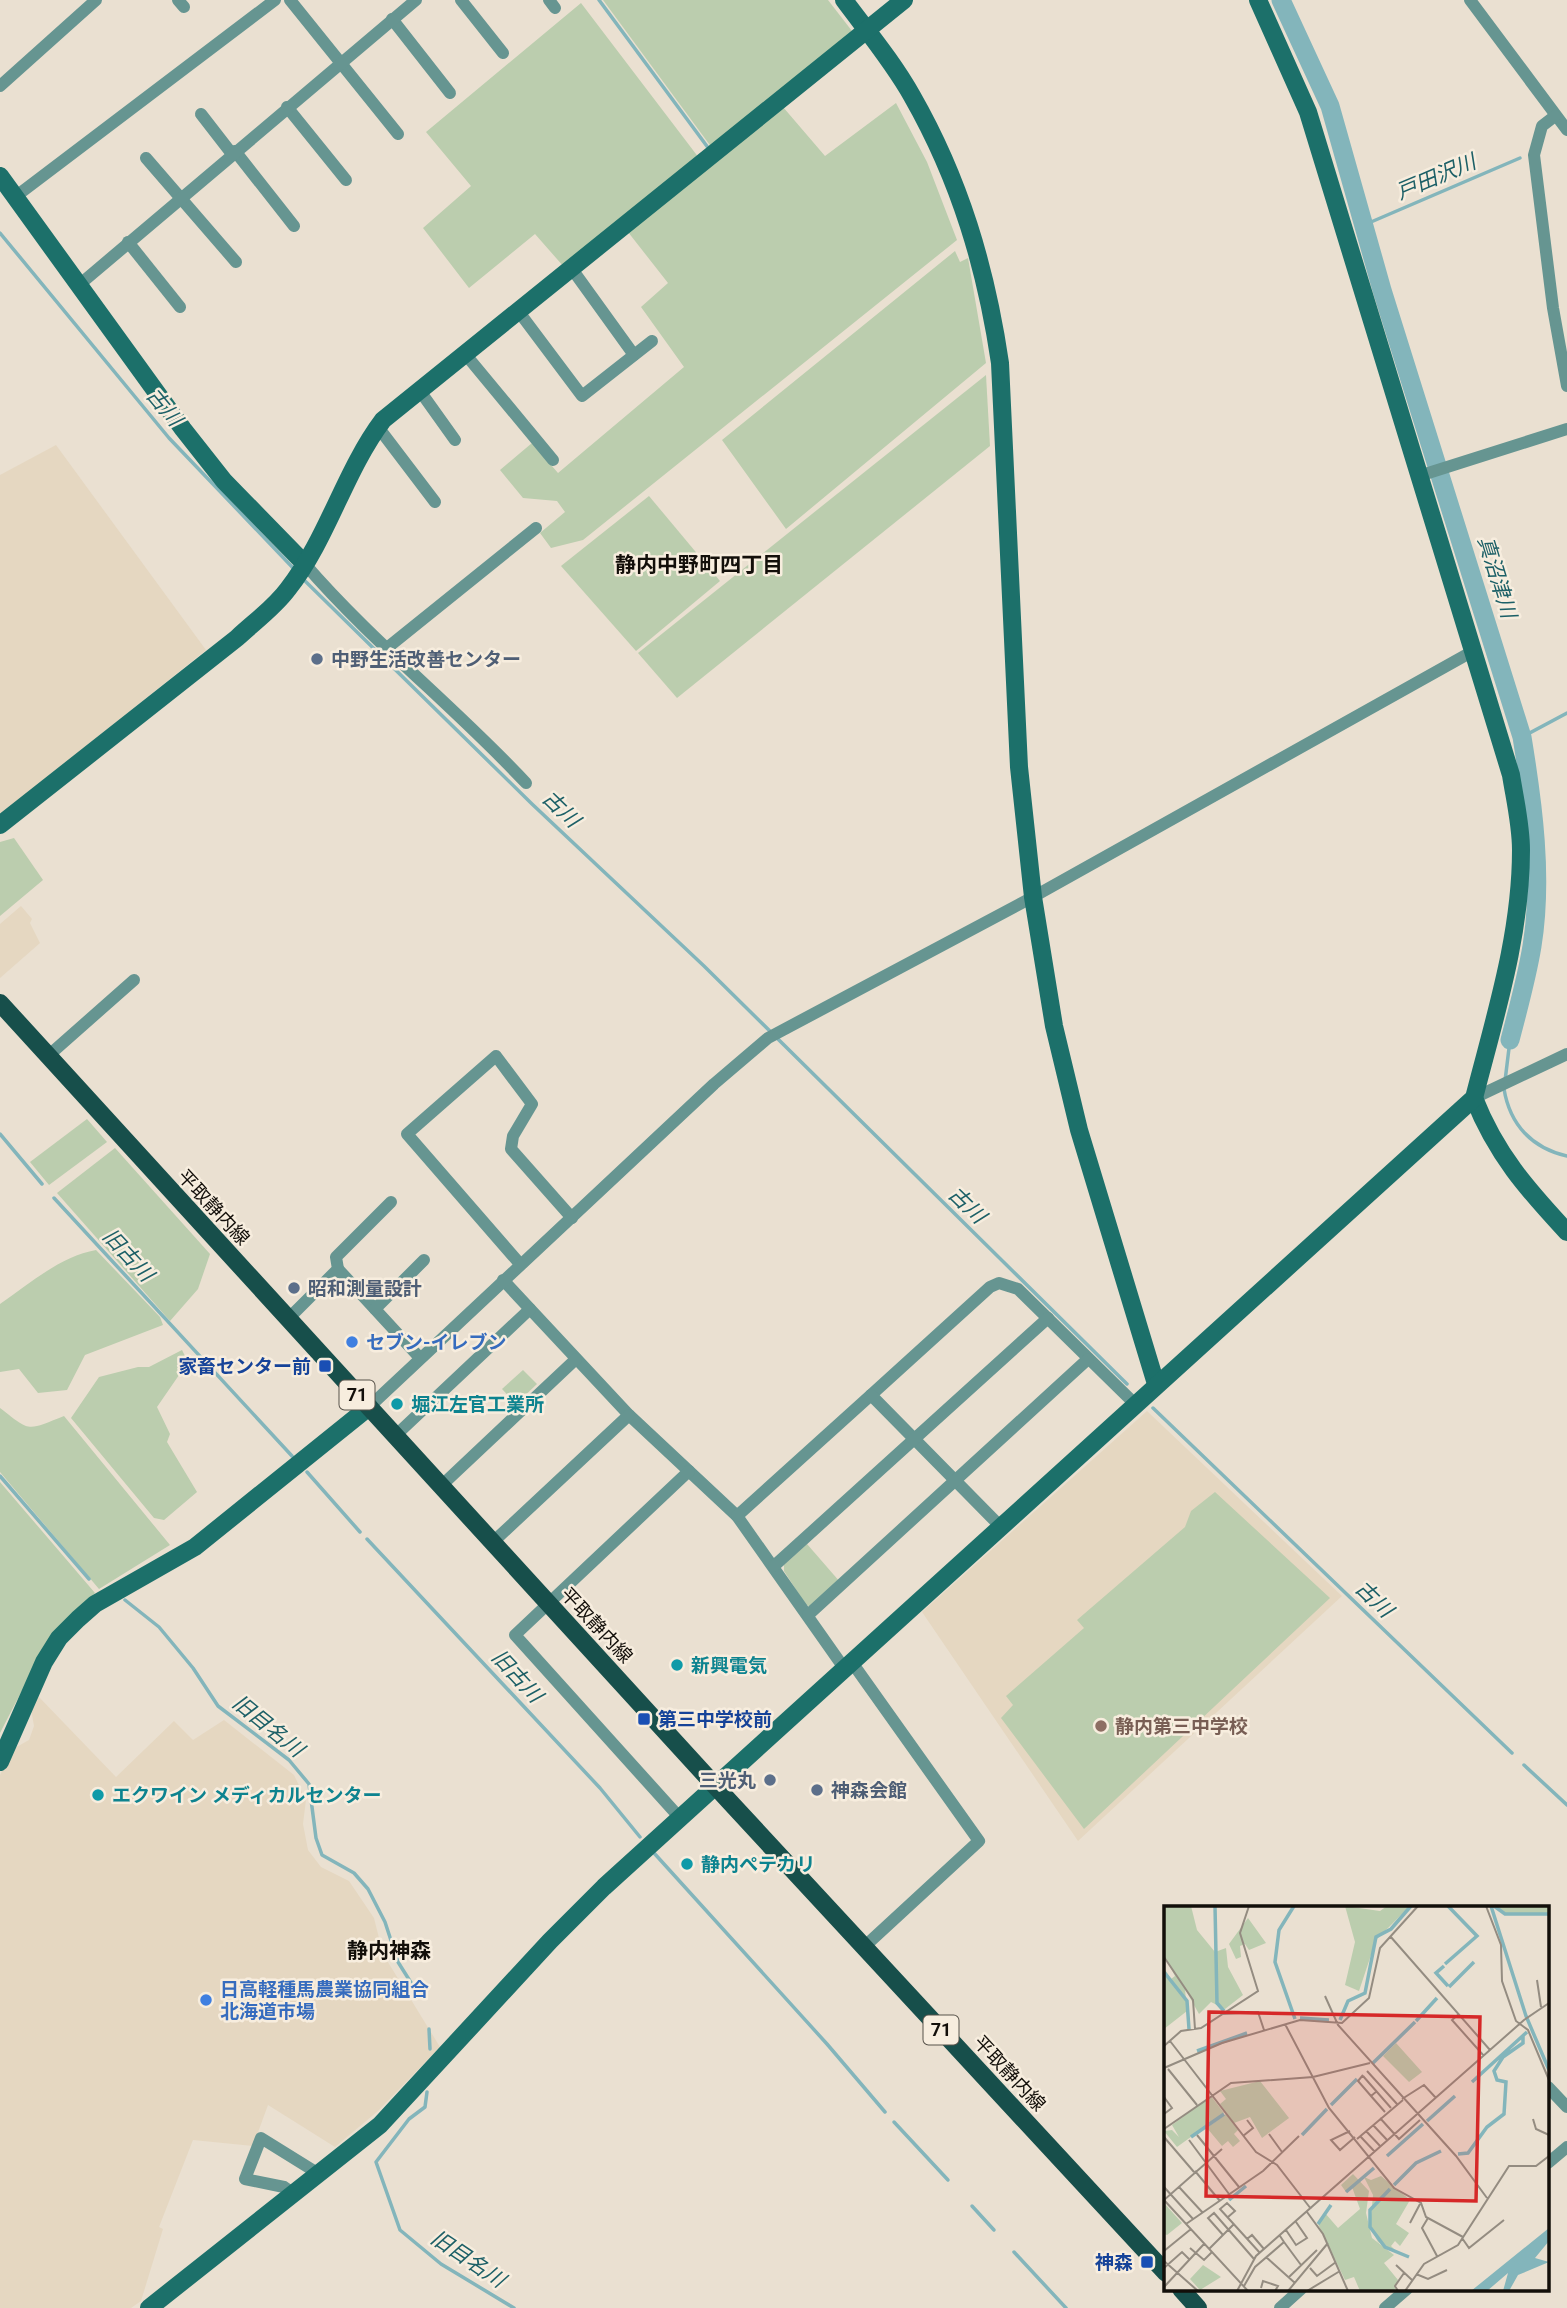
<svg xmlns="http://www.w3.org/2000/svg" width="1567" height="2308" font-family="Roboto,'Noto Sans JP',sans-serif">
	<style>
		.built { fill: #e5d7c1 }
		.green { fill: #bbcdae }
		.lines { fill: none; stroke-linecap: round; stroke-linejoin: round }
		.stream { stroke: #83b5bb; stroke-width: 3.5 }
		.river { stroke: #83b5bb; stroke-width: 19 }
		.street { stroke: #669591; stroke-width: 12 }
		.secondary { stroke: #1c706a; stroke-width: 18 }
		.primary { stroke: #174f4b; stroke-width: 18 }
		.service-dot { fill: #5c6f8a; stroke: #f7edde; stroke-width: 2.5 }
		.shop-dot { fill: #3f7fe0; stroke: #f7edde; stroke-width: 2.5 }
		.transit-dot { fill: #1a4fb4; stroke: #f7edde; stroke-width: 2.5 }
		.culture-dot { fill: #0f9aa8; stroke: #f7edde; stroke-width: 2.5 }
		.education-dot { fill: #8d6e63; stroke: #f7edde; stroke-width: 2.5 }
		.labels { text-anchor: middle; stroke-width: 5; stroke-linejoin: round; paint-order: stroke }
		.shield { fill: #f7edde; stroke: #57524a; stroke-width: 2 }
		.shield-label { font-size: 18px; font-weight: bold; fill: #130f0a }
		.service-label { font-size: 19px; font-weight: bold; fill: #4e5e75; stroke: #f7edde; text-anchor: start }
		.street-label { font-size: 19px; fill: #130f0a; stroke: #f7edde }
		.shop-label { font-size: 19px; font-weight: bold; fill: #366cbe; stroke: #f7edde; text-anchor: start }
		.transit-label { font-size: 19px; font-weight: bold; fill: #164399; stroke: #f7edde; text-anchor: end }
		.culture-label { font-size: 19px; font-weight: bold; fill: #0d838f; stroke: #f7edde; text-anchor: start }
		.education-label { font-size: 19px; font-weight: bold; fill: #785e54; stroke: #f7edde; text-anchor: start }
		.water-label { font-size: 21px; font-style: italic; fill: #1d6067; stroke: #f7edde }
		.neighbourhood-label { font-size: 21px; font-weight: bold; fill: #130f0a; stroke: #f7edde }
		.inset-river { fill: none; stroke: #83b5bb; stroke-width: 3.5 }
		.inset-road { fill: none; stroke: #948c81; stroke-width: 2 }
		.view { fill: #d62828; fill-opacity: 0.15; stroke: #d62828; stroke-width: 3.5 }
		.inset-edge { fill: none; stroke: #130f0a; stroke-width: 3.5 }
	</style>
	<rect width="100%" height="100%" fill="#eae0d1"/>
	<!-- built -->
	<g class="built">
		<path d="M56 445 206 650 0 815V475Z"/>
		<path d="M21 906 32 919 30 923 40 943 0 978V924Z"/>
		<path d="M1147 1411 1342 1596 1078 1841 922 1612Z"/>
		<path d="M38 1696 116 1777 174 1721 193 1740 224 1720 294 1775 306 1800 303 1824 308 1850 321 1867 349 1881 374 1918 383 1954 440 2047 378 2111 335 2147 268 2105 253 2146 193 2140 159 2227 163 2229 141 2301 131 2308H0V1775L13 1749 29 1740 34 1726 31 1709Z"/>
	</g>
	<!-- green -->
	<g class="green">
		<path d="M603 0H828L852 31 712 148Z"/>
		<path d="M581 3 699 158 564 267 535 234 469 288 423 228 471 186 426 132Z"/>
		<path d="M896 103 927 162 957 240 583 540 551 548 540 533 565 512 557 501 523 498 500 470 532 443 558 473 684 367 641 307 668 283 628 232 783 107 825 156Z"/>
		<path d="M955 251 960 262 968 258 986 363 786 529 722 440Z"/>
		<path d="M986 375 990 446 677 698 638 653Z"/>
		<path d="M649 496 720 581 636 651 561 566Z"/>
		<path d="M14 838 43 880 0 916V842Z"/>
		<path d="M87 1119 107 1142 49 1185 30 1162Z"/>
		<path d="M115 1148 210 1254 198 1289 170 1321 57 1193Z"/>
		<path d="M96 1250 160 1317 163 1325 85 1355 67 1390 38 1393 19 1369 0 1372V1304C29 1284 61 1256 96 1250Z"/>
		<path d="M182 1350 188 1362 157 1407 170 1434 167 1442 197 1492 164 1520 154 1518 71 1418 99 1377 138 1367H149Z"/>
		<path d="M523 1370 537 1384 516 1404 502 1389Z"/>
		<path d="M0 1408C31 1432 26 1431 64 1416L170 1545 99 1589 0 1472Z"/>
		<path d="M0 1482 95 1593 47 1642 0 1733Z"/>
		<path d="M1215 1492 1330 1598 1084 1829 1001 1718 1013 1705 1006 1696 1084 1628 1077 1620 1185 1527 1191 1511Z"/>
		<path d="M807 1544 840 1582 812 1607 806 1605 784 1571V1565Z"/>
	</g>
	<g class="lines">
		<!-- stream -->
		<g class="stream">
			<path d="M599 0 709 149"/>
			<path d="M1364 225 1520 158"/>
			<path d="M0 233 169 438 295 570"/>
			<path d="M302 578 532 804 704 966 1127 1384"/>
			<path d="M1522 737 1567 713"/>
			<path d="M1505 1081 1510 1040"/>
			<path d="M1504 1089C1510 1125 1532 1148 1567 1156"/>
			<path d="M0 1134 42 1184"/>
			<path d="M54 1198 292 1456"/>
			<path d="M1153 1408 1512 1753"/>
			<path d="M307 1472 360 1532"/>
			<path d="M0 1476 89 1579"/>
			<path d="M367 1539 600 1788 640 1837"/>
			<path d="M125 1600 159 1627 193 1668 218 1706 289 1760 309 1784 316 1838 322 1855 354 1873 368 1889 385 1922 398 1962 420 1997"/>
			<path d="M1524 1765 1567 1805"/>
			<path d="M654 1853 827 2044 885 2112"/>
			<path d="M429 2029 430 2049"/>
			<path d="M427 2092 425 2107 409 2119 376 2162 400 2230 441 2264 514 2308"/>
			<path d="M894 2122 948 2180"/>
			<path d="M972 2206 994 2230"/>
			<path d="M1014 2252 1066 2308"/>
		</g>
		<!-- river -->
		<path class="river" d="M1281 0 1330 106 1382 290 1522 737C1533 804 1543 878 1532 946 1527 977 1518 1009 1510 1040"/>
		<!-- street -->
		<g class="street">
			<path d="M178 0 184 7"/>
			<path d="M290 0 398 134"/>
			<path d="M461 0 503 53"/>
			<path d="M549 0 555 8"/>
			<path d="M1470 0 1567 130"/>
			<path d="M392 19 450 93"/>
			<path d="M0 86 96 0"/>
			<path d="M287 107 346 180"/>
			<path d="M201 114 232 154"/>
			<path d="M1555 116 1542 126 1534 155 1553 308 1567 386"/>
			<path d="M235 151 294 226"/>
			<path d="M146 158 236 262"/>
			<path d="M15 197 275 0"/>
			<path d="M128 242 180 307"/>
			<path d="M572 269 634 355"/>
			<path d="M79 285 416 0"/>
			<path d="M519 312 582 396 652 341"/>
			<path d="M466 355 553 460"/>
			<path d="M420 391 455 440"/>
			<path d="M378 427 435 502"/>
			<path d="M1422 475 1567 429"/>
			<path d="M304 563C372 642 455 707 526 783"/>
			<path d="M387 648 536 528"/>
			<path d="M48 1056 134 980"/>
			<path d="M1474 1098 1567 1054"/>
			<path d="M520 1264 407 1134 496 1056 532 1104 513 1136 511 1149 572 1218"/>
			<path d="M338 1269 420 1358"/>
			<path d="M503 1280 629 1415 737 1516 844 1668"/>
			<path d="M375 1309 424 1260"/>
			<path d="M288 1319 338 1269 336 1257 391 1202"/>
			<path d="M871 1395 990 1287 999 1283 1018 1289 1134 1403"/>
			<path d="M369 1407 714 1084 768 1038 1033 897 1475 650"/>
			<path d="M395 1436 530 1309"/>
			<path d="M441 1486 576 1359"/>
			<path d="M737 1516 871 1395 1000 1526"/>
			<path d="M493 1542 629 1415"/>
			<path d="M774 1566 1048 1318"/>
			<path d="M808 1615 1088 1359"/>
			<path d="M851 1661 979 1841 864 1947"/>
			<path d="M680 1818 515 1635 689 1471"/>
			<path d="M1548 2087 1567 2107"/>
			<path d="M1548 2163 1567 2147"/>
			<path d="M294 2194 284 2187 245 2179 261 2138 319 2174"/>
			<path d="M1280 2308 1301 2289"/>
			<path d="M1385 2308 1407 2289"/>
		</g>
		<!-- secondary -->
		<g class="secondary">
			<path d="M844 0C867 31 893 62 912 96 960 180 986 268 1000 363L1019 767 1033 897 1054 1026 1079 1130 1156 1384"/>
			<path d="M0 176 183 429 224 481 304 563"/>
			<path d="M0 825 237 638C254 622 274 608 288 589 328 538 344 472 383 420L904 0"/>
			<path d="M1474 1098C1496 1154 1527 1189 1567 1232"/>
			<path d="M0 1762 44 1662 59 1638 78 1619 95 1604 195 1547 369 1407"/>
			<path d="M149 2308 380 2125 550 1941 604 1887 1474 1098C1495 1016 1521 935 1521 850 1521 825 1515 800 1511 775L1308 112 1258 0"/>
		</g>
		<!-- primary -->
		<g class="primary">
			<path d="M0 1003 729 1801 1166 2273"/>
			<path d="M1181 2289 1198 2308"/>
		</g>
	</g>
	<!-- markers -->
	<g class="service-dot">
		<circle cx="317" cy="659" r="7"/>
		<circle cx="294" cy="1288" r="7"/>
		<circle cx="770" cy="1780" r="7"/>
		<circle cx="817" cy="1790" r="7"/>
	</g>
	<g class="shop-dot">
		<circle cx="352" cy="1342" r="7"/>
		<circle cx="206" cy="2000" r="7"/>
	</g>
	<g class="transit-dot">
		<rect x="318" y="1359" width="14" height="14" rx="3.5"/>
		<rect x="637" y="1712" width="14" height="14" rx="3.5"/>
		<rect x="1140" y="2255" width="14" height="14" rx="3.5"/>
	</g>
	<g class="culture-dot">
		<circle cx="397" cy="1404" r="7"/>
		<circle cx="677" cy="1665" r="7"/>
		<circle cx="98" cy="1795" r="7"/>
		<circle cx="687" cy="1864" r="7"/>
	</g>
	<circle class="education-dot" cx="1101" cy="1726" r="7"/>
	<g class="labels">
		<!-- shield labels -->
		<g class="shield">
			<rect x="339.5" y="1380.5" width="35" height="29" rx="5"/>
			<rect x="923.5" y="2015.5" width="35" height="29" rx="5"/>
		</g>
		<g class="shield-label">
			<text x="357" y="1401">71</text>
			<text x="941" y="2036">71</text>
		</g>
		<!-- service labels -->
		<g class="service-label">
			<text x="331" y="666">中野生活改善センター</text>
			<text x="308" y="1295">昭和測量設計</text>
			<text x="756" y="1787" text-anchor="end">三光丸</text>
			<text x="831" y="1797">神森会館</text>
		</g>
		<!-- street labels -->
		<g class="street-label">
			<text transform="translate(214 1207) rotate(47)" y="7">平取静内線</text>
			<text transform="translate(597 1625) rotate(47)" y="7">平取静内線</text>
			<text transform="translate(1010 2073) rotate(47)" y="7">平取静内線</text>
		</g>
		<!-- shop labels -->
		<g class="shop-label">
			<text x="366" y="1349">セブン-イレブン</text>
			<text x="220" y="1996">日高軽種馬農業協同組合<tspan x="220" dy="22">北海道市場</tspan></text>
		</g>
		<!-- transit labels -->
		<g class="transit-label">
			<text x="311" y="1373">家畜センター前</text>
			<text x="658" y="1726" text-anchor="start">第三中学校前</text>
			<text x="1133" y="2269">神森</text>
		</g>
		<!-- culture labels -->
		<g class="culture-label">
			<text x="411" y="1411">堀江左官工業所</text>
			<text x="691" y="1672">新興電気</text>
			<text x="112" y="1802">エクワイン メディカルセンター</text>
			<text x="701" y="1871">静内ぺテカリ</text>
		</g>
		<!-- education labels -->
		<g class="education-label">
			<text x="1115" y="1733">静内第三中学校</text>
		</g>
		<!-- water labels -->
		<g class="water-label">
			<text transform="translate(1436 177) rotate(-23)" y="7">戸田沢川</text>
			<text transform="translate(164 407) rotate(50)" y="7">古川</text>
			<text transform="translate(1497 577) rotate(73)" y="7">真沼津川</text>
			<text transform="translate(561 809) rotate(44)" y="7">古川</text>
			<text transform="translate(967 1205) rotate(44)" y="7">古川</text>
			<text transform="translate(128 1255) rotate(47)" y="7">旧古川</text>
			<text transform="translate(1374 1599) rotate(44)" y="7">古川</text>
			<text transform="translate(517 1676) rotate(47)" y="7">旧古川</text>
			<text transform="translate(268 1726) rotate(39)" y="7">旧目名川</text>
			<text transform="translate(468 2259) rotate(34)" y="7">旧目名川</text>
		</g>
		<!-- neighbourhood labels -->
		<g class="neighbourhood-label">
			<text x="699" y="572">静内中野町四丁目</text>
			<text x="389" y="1958">静内神森</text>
		</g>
	</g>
	<!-- overview -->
	<g transform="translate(1164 1906)">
		<rect width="385" height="385" fill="#eae0d1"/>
		<path d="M0 0H27L33 24 51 46 62 42 64 61 79 89 61 103 47 96 35 108 21 83 23 105 0 123V62L7 73 11 70 0 49ZM181 0 216 5 223 0H246L212 34 195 85 181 79 191 36ZM329 0H384L385 8 341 7ZM84 12 102 37 85 44 81 38 76 40 77 51 72 53 65 38ZM232 137 258 166 245 176 219 150ZM96 175 125 212 98 232 86 211 70 217 56 198 62 193 56 185ZM47 190 60 207 13 241 0 225 8 224 15 231 8 219ZM62 208 74 224 70 228 76 235 69 241 64 235 58 240 43 222ZM189 268 205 285 202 307 208 332 230 349 220 357 234 374 230 385H196L190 371 181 374 154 318 161 307 174 322 196 303 188 281 182 286 177 279ZM217 270 246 294 232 318 245 327 236 340 231 335 227 340 235 348 214 336 206 321 209 289 200 271 207 274ZM0 297 18 317 3 329 0 328ZM39 359 57 371 36 384 26 373Z" fill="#bbcdae"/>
		<path d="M385 322V335L371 352 385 356 354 369 345 385H339L344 367 323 385H307Z" fill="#83b5bb"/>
		<path class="inset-river" d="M51 0 53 97 60 105M130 0 115 24 111 56 131 113M327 0 362 110 385 164M330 0 341 8H385M281 58 313 30 284 0M280 60 272 67 284 80M0 66 23 95 25 123M285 81 310 56M136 112 165 114M176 114 184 95 201 87 212 31 227 23 247 0M252 115 273 92M33 145 83 127M209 157 251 116M308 176 363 126M167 199 193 173M263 215 291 190M138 229 163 203M27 231 60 208M294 248 304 247 323 221 340 208 342 176 333 174 330 165 339 151 359 137V130M223 250 259 218M230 279 252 257 277 245M226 283 206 304V321L221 341 245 351M182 286 210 262M65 294 82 280M154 318 167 299"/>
		<path class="inset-road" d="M322 0 337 39 338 75 352 115 364 124 385 174M226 30 326 144M0 51 29 94 31 123M373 74 377 101M161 90 174 119 292 250 323 292M58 108 94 106 100 124M295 108 288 114 320 150M121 118 165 202 230 282 257 297 262 311 299 331M6 135 92 246 113 259 147 303M0 140 17 125 37 122 94 85 76 27 85 0M0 162 58 137 136 114 178 117 205 92 216 42 254 0M4 163 33 199M203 165 233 198M199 169 194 175 207 190M199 170 227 202M213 185 207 190 221 206M0 191 8 202 0 208M238 193 260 179 272 192M216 212 235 233 256 214M369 213 372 223 385 229M209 219 224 235M0 223 67 177 149 171 206 157M186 225 167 234 176 244 191 231M202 225 217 241M105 228 118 246M33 229 75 281M79 230 89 222 83 214M196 230 211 246M0 231 30 266M193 233 239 194M25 234 65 288M58 243 0 294 84 385M31 265 56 295M0 281 29 313M15 281 39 307M143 306 159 328 184 385M64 311 71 305 63 297 56 303 96 347M264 312 258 322 273 350M246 317 256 298M22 318 99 265 135 230M122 324 132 339 143 332 132 316M59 329 44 312 50 307 90 353M298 332 305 342 340 314M83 333 88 329 100 343M120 336 137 359M26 342 40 354 48 346M45 343 70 318M0 345 27 323M102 351 131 377M0 355 34 385M232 359 248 374M0 362 18 346 25 353M146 362 153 370 172 356M252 368 264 373 283 364M125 371 153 344M80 380 91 361 120 336 116 330M0 381 40 338M97 382 99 375 114 380 111 385M73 385 92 350 360 114 385 97M124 385 164 337M143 385 176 365M234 385 231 380 240 367M241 385 260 358 294 339 345 260H372L385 250"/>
		<path class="view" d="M45 106 316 111 312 295 42 290Z"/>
		<rect width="385" height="385" class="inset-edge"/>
	</g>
</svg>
